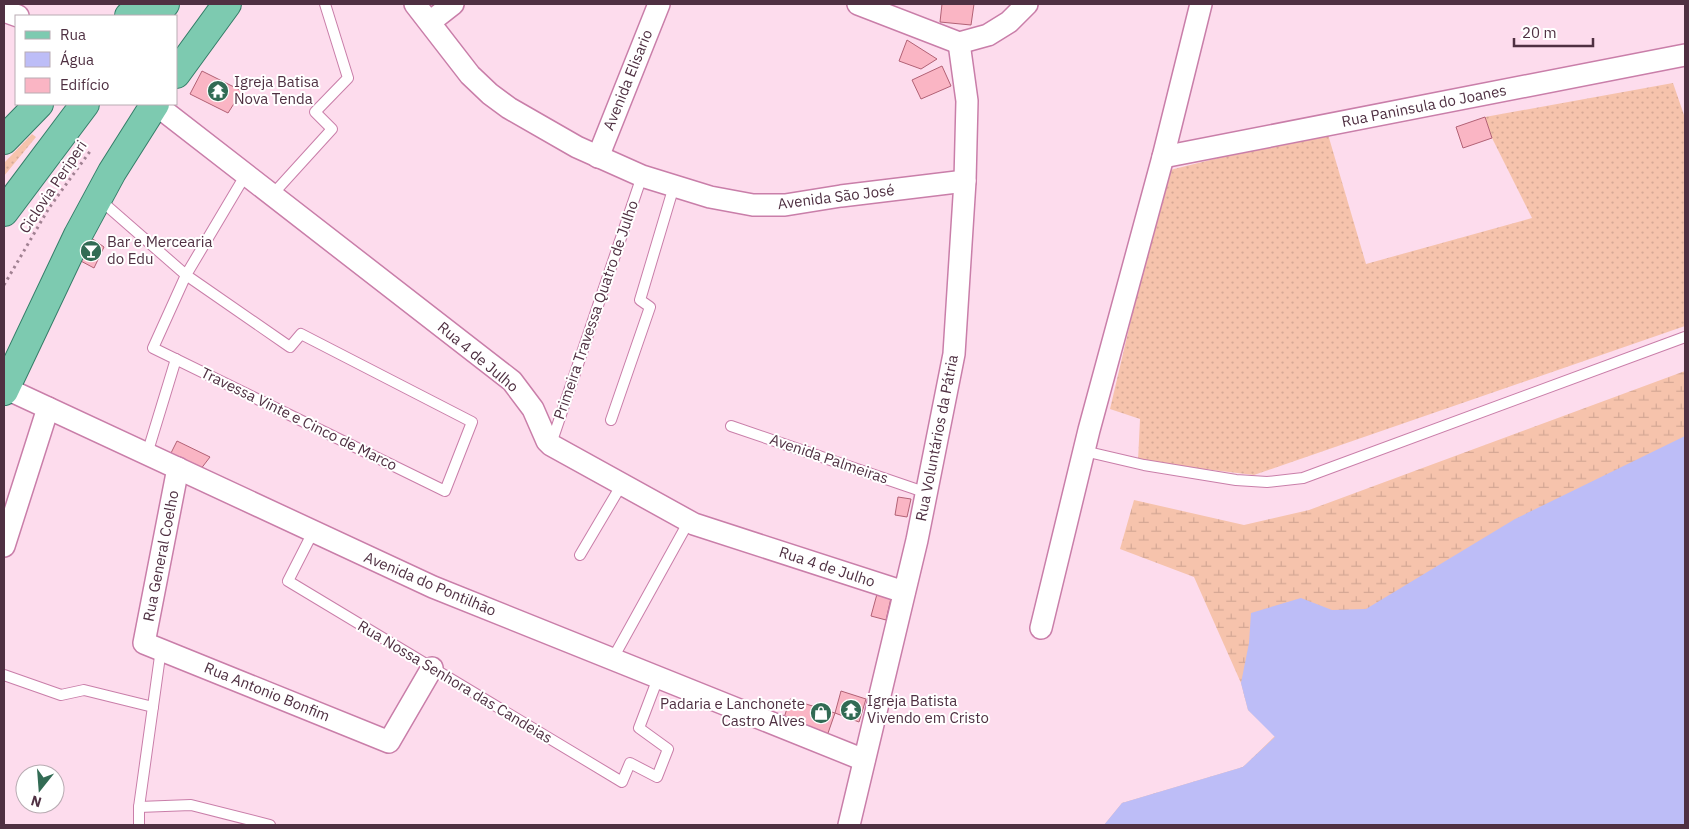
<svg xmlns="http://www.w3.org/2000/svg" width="1689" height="829" font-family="'IBM Plex Sans',sans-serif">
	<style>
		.grass { fill: url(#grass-dots) }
		.wetland { fill: url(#wetland-marsh) }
		.water { fill: #bdbdf7 }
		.building { fill: #fab5c4; stroke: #b26175 }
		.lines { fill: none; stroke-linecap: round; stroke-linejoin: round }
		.service-casing { stroke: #c97ea9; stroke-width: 12 }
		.minor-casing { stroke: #c97ea9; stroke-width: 24 }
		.primary-casing { stroke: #347d68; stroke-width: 30 }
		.path { stroke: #a18192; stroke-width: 3; stroke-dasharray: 2.5 4; stroke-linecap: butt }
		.service { stroke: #fff; stroke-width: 10 }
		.minor { stroke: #fff; stroke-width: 21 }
		.primary { stroke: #7dcab0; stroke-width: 28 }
		.labels { text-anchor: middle; stroke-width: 4; stroke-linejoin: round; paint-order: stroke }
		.street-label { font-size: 15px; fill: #4f3042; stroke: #fff }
		.poi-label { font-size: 15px; fill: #4f3042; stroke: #fff; text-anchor: start }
	</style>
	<defs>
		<pattern id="grass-dots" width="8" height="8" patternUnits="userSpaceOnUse" patternTransform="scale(1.25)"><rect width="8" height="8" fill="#f6c3ac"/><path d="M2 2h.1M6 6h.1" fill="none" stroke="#d5a895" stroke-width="1.8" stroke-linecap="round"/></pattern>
		<pattern id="wetland-marsh" width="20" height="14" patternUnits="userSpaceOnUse" patternTransform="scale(1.25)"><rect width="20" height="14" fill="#f6c3ac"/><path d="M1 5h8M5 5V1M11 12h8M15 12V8" fill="none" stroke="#d5a895"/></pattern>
	</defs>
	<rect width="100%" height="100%" fill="#fddced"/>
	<!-- grass -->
	<g class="grass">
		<path d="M1673 83 1685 118V326L1254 475 1138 461 1140 419 1110 409 1166 171 1327 131 1366 264 1532 218 1492 138 1485 117Z"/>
		<path d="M32 134 36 137 4 176V163Z"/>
	</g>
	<!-- wetland -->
	<path class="wetland" d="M1685 371V567L1288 767 1104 825 1122 803 1243 767 1275 736 1248 710 1241 683 1194 577 1120 549 1134 500 1244 525 1309 510Z"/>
	<!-- water -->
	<path class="water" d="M1685 436V825H1104L1122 803 1243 767 1275 737 1248 710 1241 683 1249 643 1251 613 1301 598 1332 610 1366 609 1515 519Z"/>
	<!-- building -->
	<g class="building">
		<path d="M942 4H974L971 25 940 22Z"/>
		<path d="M907 40 937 59 921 69 899 61Z"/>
		<path d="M942 66 951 86 921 99 912 80Z"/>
		<path d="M202 71 242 91 228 113 190 94Z"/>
		<path d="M1485 117 1492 138 1463 148 1456 127Z"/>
		<path d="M90 237 104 247 94 268 77 259Z"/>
		<path d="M177 441 210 457 200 470 170 455Z"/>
		<path d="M898 497 911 499 907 517 895 515Z"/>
		<path d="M877 594 891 598 886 620 871 616Z"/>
		<path d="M841 691 866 699 859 722 835 713Z"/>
		<path d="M790 699 835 713 827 736 783 721Z"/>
	</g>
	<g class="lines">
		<!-- service casing -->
		<g class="service-casing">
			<g id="service">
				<path d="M272 195 332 129 315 112 348 78 325 4"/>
				<path d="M99 199 186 275 290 347 301 334 472 422 445 491 153 348 186 275 246 174"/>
				<path d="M611 420 650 307 640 300 674 186"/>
				<path d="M731 426 927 493"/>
				<path d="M551 444 642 176"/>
				<path d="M1084 451 1144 465 1236 480 1267 482 1303 478 1685 337"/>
				<path d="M147 454 176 359"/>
				<path d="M313 532 288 581 622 782 630 763 657 777 668 749 639 728 658 678"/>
				<path d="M580 555 622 484"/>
				<path d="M612 660 689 521"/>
				<path d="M4 675 61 695 84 690 153 707"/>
				<path d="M139 807 191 805 270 825"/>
				<path d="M139 825V807L161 649"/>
			</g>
		</g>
		<!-- minor casing -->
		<g class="minor-casing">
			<g id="minor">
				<path d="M415 4 470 75 490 94 509 108 577 147 642 176 710 197 753 205H785L841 196 965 181"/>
				<path d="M858 4 959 43 988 35 1009 22 1027 4"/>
				<path d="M4 11 18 16"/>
				<path d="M430 22 453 4"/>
				<path d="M155 104 512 381 533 409 547 441 551 445 694 524 904 592"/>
				<path d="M598 157 659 4"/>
				<path d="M1163 157 1685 55"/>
				<path d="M5 388 433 587 864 760"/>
				<path d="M178 468 144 643 389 742 432 668"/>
				<path d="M4 546 48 408"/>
				<path d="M1041 628 1089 430 1163 157 1201 4"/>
				<path d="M849 825 917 540 954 354 965 181 967 101 959 43"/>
			</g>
		</g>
		<!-- primary casing -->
		<g class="primary-casing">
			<g id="primary">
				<path d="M129 16 142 4"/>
				<path d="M154 16 165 4"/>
				<path d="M176 74 227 4"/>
				<path d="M4 140 39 104"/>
				<path d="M4 212 85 104"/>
				<path d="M4 391 78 235 112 172 155 104"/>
			</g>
		</g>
		<!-- path -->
		<path class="path" d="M4 285 49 208 91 150"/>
		<!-- service -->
		<use href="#service" class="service"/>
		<!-- minor -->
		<use href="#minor" class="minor"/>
		<!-- primary -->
		<use href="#primary" class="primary"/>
	</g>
	<!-- icons -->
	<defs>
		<g id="temple-disc" transform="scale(1.125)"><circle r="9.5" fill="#326b54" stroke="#fff"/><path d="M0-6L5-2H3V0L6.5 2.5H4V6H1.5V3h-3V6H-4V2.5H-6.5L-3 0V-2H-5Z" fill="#fff"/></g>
		<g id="bar-disc" transform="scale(1.125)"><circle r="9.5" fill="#326b54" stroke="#fff"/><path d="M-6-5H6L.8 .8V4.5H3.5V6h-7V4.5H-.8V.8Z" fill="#fff"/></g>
		<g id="shop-disc" transform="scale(1.125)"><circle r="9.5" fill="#326b54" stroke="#fff"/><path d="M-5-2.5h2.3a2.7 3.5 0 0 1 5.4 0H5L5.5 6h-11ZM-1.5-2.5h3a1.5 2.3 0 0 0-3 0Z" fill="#fff"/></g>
	</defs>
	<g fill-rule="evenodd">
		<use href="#temple-disc" x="218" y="91"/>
		<use href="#bar-disc" x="91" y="251"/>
		<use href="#temple-disc" x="851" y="710"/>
		<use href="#shop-disc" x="821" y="713"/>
	</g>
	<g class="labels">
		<!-- street labels -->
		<g class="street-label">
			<text transform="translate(628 80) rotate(-68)" y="5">Avenida Elisario</text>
			<text transform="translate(1424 106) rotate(-11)" y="5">Rua Paninsula do Joanes</text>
			<text transform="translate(53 187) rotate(-56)" y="5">Ciclovia Periperi</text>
			<text transform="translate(836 197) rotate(-7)" y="5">Avenida São José</text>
			<text transform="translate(596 310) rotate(-71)" y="5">Primeira Travessa Quatro de Julho</text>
			<text transform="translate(478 357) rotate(40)" y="5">Rua 4 de Julho</text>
			<text transform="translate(299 419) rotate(26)" y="5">Travessa Vinte e Cinco de Marco</text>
			<text transform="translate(937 438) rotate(-79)" y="5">Rua Voluntários da Pátria</text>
			<text transform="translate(829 459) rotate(19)" y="5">Avenida Palmeiras</text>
			<text transform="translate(161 556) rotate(-79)" y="5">Rua General Coelho</text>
			<text transform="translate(827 567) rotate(18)" y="5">Rua 4 de Julho</text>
			<text transform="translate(430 584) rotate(23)" y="5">Avenida do Pontilhão</text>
			<text transform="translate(455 682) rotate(31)" y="5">Rua Nossa Senhora das Candeias</text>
			<text transform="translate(267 692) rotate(22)" y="5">Rua Antonio Bonfim</text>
		</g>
		<!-- poi labels -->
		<g class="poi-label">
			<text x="234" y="87">Igreja Batisa<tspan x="234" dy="17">Nova Tenda</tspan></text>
			<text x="107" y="247">Bar e Mercearia<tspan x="107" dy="17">do Edu</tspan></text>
			<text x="867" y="706">Igreja Batista<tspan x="867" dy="17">Vivendo em Cristo</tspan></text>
			<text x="805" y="709" text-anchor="end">Padaria e Lanchonete<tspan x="805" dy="17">Castro Alves</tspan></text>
		</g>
	</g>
	<!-- border -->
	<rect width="1689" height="829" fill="none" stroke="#4f3042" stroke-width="10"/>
	<!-- legend -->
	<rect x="15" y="15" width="162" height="90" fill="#ffffff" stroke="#b9acb3"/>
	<rect x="25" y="31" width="25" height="8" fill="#7dcab0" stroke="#b9acb3"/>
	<text x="60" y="40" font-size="15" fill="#4f3042">Rua</text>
	<rect x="25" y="52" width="25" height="15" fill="#bdbdf7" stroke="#b9acb3"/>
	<text x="60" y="65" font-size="15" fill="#4f3042">Água</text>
	<rect x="25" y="78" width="25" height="15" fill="#fab5c4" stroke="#b9acb3"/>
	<text x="60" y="90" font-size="15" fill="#4f3042">Edifício</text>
	<!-- north arrow -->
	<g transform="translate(40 789) rotate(197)"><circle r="24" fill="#ffffff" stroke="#b9acb3"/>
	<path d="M0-4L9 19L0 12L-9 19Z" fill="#326b54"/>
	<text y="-8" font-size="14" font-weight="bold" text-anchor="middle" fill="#4f3042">N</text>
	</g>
	<!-- scale -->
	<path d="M1514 38v8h79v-8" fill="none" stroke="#4f3042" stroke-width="2.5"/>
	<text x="1522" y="38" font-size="15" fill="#4f3042" stroke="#ffffff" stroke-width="4" paint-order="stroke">20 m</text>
</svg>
